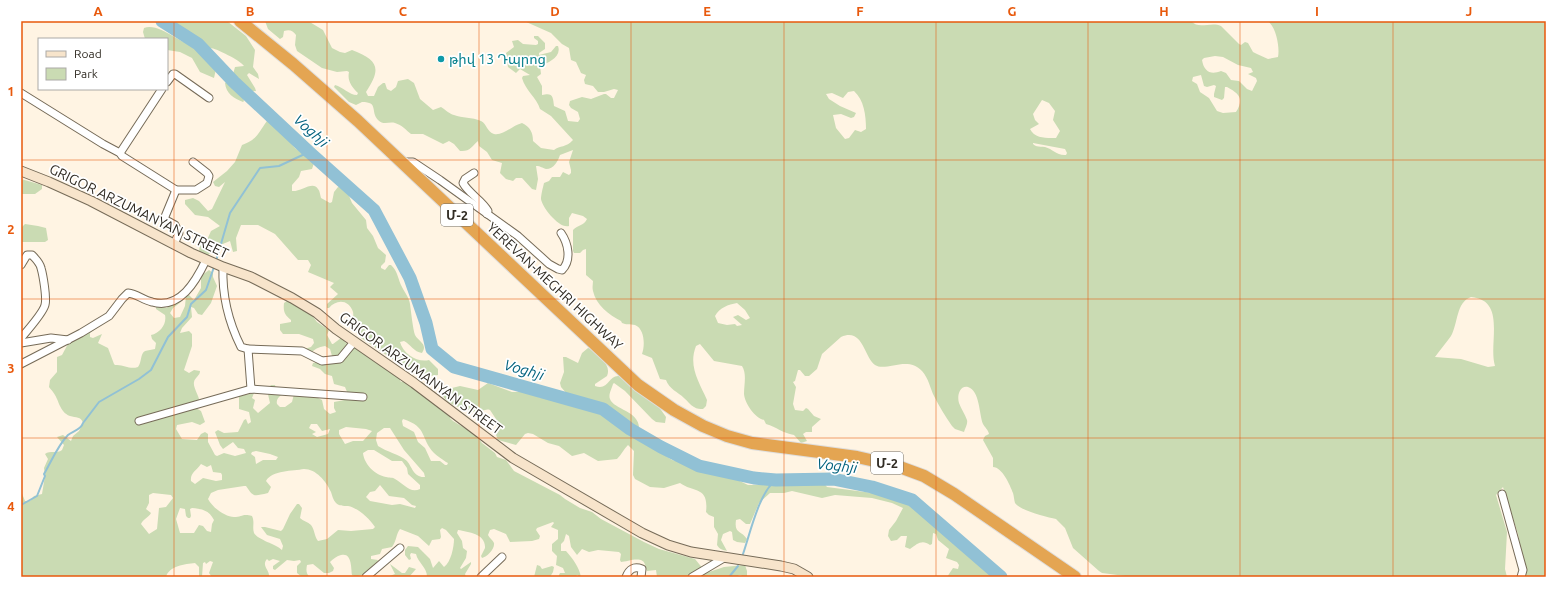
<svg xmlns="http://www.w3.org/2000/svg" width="1567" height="598" font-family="Ubuntu,'Noto Sans Armenian',sans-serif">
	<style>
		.green { fill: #cadbb3; fill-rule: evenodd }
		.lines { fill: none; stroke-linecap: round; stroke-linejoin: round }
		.stream { stroke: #91c1d5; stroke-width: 2 }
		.river { stroke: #91c1d5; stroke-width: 13 }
		.street-casing { stroke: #766b58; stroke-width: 9 }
		.secondary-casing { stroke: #766b58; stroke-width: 11 }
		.highway-casing { stroke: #dedddc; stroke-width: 14 }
		.street { stroke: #fff; stroke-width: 7 }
		.secondary { stroke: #f7e4cb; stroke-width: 9 }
		.highway { stroke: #e4a552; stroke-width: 12 }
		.grid { fill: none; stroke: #e8590c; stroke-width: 1; stroke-opacity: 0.55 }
		.culture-dot { fill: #0f9aa8; stroke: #fff; stroke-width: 1.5 }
		.labels { text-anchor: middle; stroke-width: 3.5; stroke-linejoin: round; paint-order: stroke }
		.shield { fill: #fff; stroke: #6e6b65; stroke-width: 1 }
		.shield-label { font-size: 13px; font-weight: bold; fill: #302b23 }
		.culture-label { font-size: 14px; fill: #0d838f; stroke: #fff; text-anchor: start }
		.street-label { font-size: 14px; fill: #302b23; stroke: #fff }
		.water-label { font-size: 15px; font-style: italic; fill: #00617d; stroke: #fff }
		.neatline { fill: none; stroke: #e8590c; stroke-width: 1.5 }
		.grid-label { font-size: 13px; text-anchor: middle; font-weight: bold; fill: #e8590c }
	</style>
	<rect width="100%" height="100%" fill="#fff4e3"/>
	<!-- green -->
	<g class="green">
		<path d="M157 21H227L246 36 255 50 253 67 258 74 259 79 249 73 247 75 255 88 256 91 244 92 242 95 244 101 243 102C234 98 226 94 225 83L232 78 235 67 244 66C241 61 216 48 210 48 207 57 213 61 216 69L214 78 200 72 192 58 180 52 167 50V39H145L143 32 144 28C160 22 182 47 200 47L205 44 196 42 172 28Z"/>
		<path d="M265 21H308L323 30 332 48 340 52 345 53 352 50C378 60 382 68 366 92L368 96H374L378 87 383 83H385L387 89 391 91 396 87 398 81 408 79 414 83 420 99 433 110 441 107C445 109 449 114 454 115 462 118 472 117 481 121 487 124 487 132 494 134 503 136 513 125 522 123 530 127 533 132 533 141L541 148 554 150C560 145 566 148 573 140L551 116 540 109C537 98 525 90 522 78L523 76 530 75 520 69 516 73 508 67 506 53 514 47 512 41 518 40 523 44 536 45 538 44V41L534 38V36H538L545 43V49L539 53V55L551 52 556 46H558C562 57 548 63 540 66L541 74 537 77 542 86V95C553 92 553 97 554 106L565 111 568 121 578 122 580 119 578 112 571 108 569 105 570 101 582 97 591 99 604 94H606L611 98H614L618 90 614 89 604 92H598L593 86 585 84 584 80 586 75 581 73 576 62 571 60 569 48 562 44 551 33 524 21H1191C1199 30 1211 21 1221 26L1239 44 1241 45 1245 42 1248 43 1253 52 1257 54 1268 59 1278 57C1280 48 1276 25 1267 21H1546V577H1525L1518 534 1503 487 1496 495 1507 532 1505 569 1507 577H1133L1102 573 1099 571 1073 548 1065 528 1056 519C1047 517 1021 511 1015 503 1014 500 1014 496 1013 493 1010 485 1002 467 993 467V458L983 440 985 436 989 434C988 429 985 428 983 424 979 414 980 391 968 387 959 385 957 397 959 403 961 409 965 414 967 420 968 424 965 428 964 432L955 429 952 426C945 416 939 406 934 396 930 388 929 379 922 371 908 355 886 372 875 365 864 357 863 327 841 337L822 354 817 369 809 376H805L800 370H798L795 381 793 382 796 387 793 404 795 410 803 411 806 408 808 409 814 416 821 419 812 427V432H806L803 434 807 441 801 443 794 435C782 433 777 427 766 424L764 420C755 418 745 404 744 394 744 384 747 374 742 366L714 361 700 344 696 346C688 366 699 382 707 400L706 406 703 409C700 409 697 409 694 407 690 405 688 401 684 398 678 392 669 389 666 380L660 379 652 358 642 354C645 346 645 329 635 325 630 324 626 325 622 323L621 321C609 315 596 305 593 291 592 287 593 284 593 281L586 275V249L583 250 580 253H574L573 251V230C577 225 584 226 587 219L583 216 572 213 569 218V226C559 229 542 207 541 199 541 195 543 187 544 183L549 181 552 177H560L563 172 569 175 571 173V170L569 162 573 150 560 155C558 161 554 169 546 169 542 168 541 166 536 166L538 179 536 190 532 189 522 178H516L513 181 506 179 500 173 502 163 492 160 487 152 479 146 478 141C472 146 470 152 460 151L454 144 449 141 443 144 423 134H411C406 130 402 125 395 123 389 121 384 126 378 120 370 111 379 102 362 102L356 105 349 102 334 87 335 85C343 87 349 95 357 95L358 93C352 87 347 81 349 72L347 71 337 72 322 68 297 51 295 45 296 35C293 31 290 29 284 31L283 37 280 39 268 29ZM1215 56 1223 57 1238 65 1251 68 1253 72 1248 74 1256 78 1257 81 1252 91 1247 89 1239 81 1231 80 1226 73 1221 71C1211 75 1204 72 1202 60L1204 58ZM1201 75 1204 86 1207 87 1214 85 1216 86 1214 94V97L1222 100 1224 98 1225 87H1227C1240 94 1244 99 1236 112L1223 113 1217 111 1209 98 1200 92 1197 84 1192 81 1193 77ZM854 91C864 100 866 115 866 129L861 132 855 130 849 138 845 139 836 128 833 115 841 114 851 118 854 117 856 113 840 106 829 99 826 94 832 93 843 98 848 92ZM1042 100 1049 103 1055 111 1053 120 1060 131 1056 138C1047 138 1035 139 1030 129L1039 124 1035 120 1033 114ZM1033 143 1065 149 1067 153 1066 155C1057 156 1053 149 1045 147 1040 146 1037 148 1033 144ZM1471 297C1507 300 1488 344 1495 366L1488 367 1461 359 1435 357C1440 350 1446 343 1451 336 1458 324 1456 302 1471 297ZM737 303 745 310 750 318 746 320 738 315 733 317 742 325 737 326 735 324 727 325 718 323 715 316C720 307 728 305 737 303Z"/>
		<path d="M267 121H272L295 148 314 163 312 169 301 171 299 177 292 185V191C301 192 313 180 318 189 320 191 320 195 321 198L330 203 332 202 334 192 338 187 344 188 347 191 352 203 366 220 367 228 373 236 378 248 386 255 385 262 381 266V268L385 270 389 265H391C398 271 398 280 402 287 405 293 409 297 410 304 411 311 413 330 415 335 419 342 428 344 422 353 414 352 410 344 404 341L400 342C403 354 418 363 429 360L438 369V375L430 376 422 379 419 377 361 338 353 328C352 323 354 317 353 312 349 299 336 299 329 308H327V304L338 294 330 287 334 283 308 272 311 265 308 260H298L275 234 258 225H241L236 238 237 251 233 252 230 241 218 246 208 255H202L199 252 200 244 207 240 211 231 220 226 208 217 195 215 185 204V200L193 198 199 201 208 211 212 209 225 182 219 187 215 186 213 182 227 171 235 162 242 145C258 139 258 133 267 121Z"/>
		<path d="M21 179 42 185V189L35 194H21Z"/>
		<path d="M25 224 38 226 46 228 48 240 45 242H21V228Z"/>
		<path d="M209 270 213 273V277L217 286 211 303 202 315 198 314 194 308 191 307 192 317 182 328 180 333 189 331 192 334V346L184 370 189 373 194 370 200 371C200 376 195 377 194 382 193 387 198 394 199 399L196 408 201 411 205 422 200 425 192 422 177 425 176 429 182 439 197 440 201 434 205 432 208 434V442L215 455 217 456 224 453 235 456 246 453 244 449 238 448 233 442 223 449 220 445 215 432 218 430 224 433 238 432 244 420 246 419 248 424 251 422 249 412 239 409V396L232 399 230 398 243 394 245 395 254 393 252 398 255 400 253 408 258 413 270 403 267 390 271 385H275L276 389 282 393V395C278 397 276 400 277 404L280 407H285L292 402 294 394 316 397 322 400 324 409 330 414 336 412 334 408V402L350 399 345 387 334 384 332 376 325 374 320 369 312 366 313 363 329 360 332 356 330 349 325 346C318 347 315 349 310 354L304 349 311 347 314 343 313 339 299 334H283L280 330V324L291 322V320C285 315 283 312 284 303L287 301 311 314 317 322 329 330 327 335 332 344H333L341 338 343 339 346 343 361 350 366 356 390 372 401 374 400 381 402 382 405 381 450 414V418L453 421 476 435 482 443 495 453 497 457 506 460 514 471 560 495 565 499 580 508 592 512 601 519 644 542 659 549 695 559C698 563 704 569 706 573L724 567 745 565 747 571V576L745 577 740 575 735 577H657L656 570 647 571C646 569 646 567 645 565 643 555 627 562 621 562L620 560 621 554 619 552 598 550 589 552 582 549 577 555 571 547 569 536 566 534 564 541 561 544V551H566C573 559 579 567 581 577H578V575L573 577H558L560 573H565L563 568 556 565 557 556 552 551V544L558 539V530L551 527 554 523 553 522 537 528 536 530 540 536 539 539 532 541 510 542 506 534 494 529 490 530 488 535C489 538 493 540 494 543 495 549 487 557 482 558L481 556 485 548C486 534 469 532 458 530L457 533 462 541 463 548 467 551 466 558 460 568 461 569 471 562V564L465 574 466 577H427C427 567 418 563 416 554L411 553 410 555 411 559 409 560 405 555V550L408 546 418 547 430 559 433 568 439 561 444 567C451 562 454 547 454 539L446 530 442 528 440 530 441 537 440 539 432 540 429 546 418 536 400 529C396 534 397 540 392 547L382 549 380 554 371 556V559L378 560 377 562C371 568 361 580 352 575 351 568 352 552 341 555 337 556 333 559 330 562L334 568 333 571 329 573H324L313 564 307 565C306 570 306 574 310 577H302L297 573V566L301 562 300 560 294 561 287 560 275 570 273 569V566L280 561 273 559 269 561 267 559C261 566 270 570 269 577H212L209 573 213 562 210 561 206 564 205 562 203 563 202 577H199V567L195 563C185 564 169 566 166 577H21V491L25 501H30L34 496 42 494 45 476 44 468 48 459 45 454C50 450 57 454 62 450L64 445 57 437 63 435 71 441 73 436 79 431 83 423C81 416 76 418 70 416 59 412 59 399 53 392 52 390 50 389 49 387L50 380 57 372V357L62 355 69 342 98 327 90 333V337L93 338 102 334 98 343 108 348 114 364 115 365C124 364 129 370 138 367 142 362 140 354 145 351 148 350 152 350 155 349L156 343 152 339 151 335C160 333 167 324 165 315L156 309V305L167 308 169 305 181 298V302L173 308 170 313 174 318 180 317 185 306 186 296 189 295 194 300 201 288V276ZM403 419C428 427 420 438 434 453 437 456 442 459 446 462L448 463 447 465H445L440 461H431L425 448 418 442 414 432 403 426 402 421ZM311 424H317L322 431 330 429 328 434 317 437 312 434 316 432 309 428ZM346 427 366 429 372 431 363 441H353L345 444 339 434V430ZM384 428H390L404 450 424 473 425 477C414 478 412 467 407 461 399 454 387 452 378 446L376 440 377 433ZM368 450H374L392 461H402L407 468 408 474 420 485V489C410 494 403 483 395 479 393 477 389 478 386 477 375 475 364 464 363 453ZM256 451 270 454 278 457 276 460H263L256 464 255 457 251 454 252 452ZM201 464 207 467 211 465 213 472 221 473 222 475V480L216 481 203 478 195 484 191 481C190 473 196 471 201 464ZM304 469C316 469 326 481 331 492 332 495 333 500 336 503 339 506 343 506 348 506 358 508 369 518 375 527L373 529 351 531 338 530 327 539 318 541C314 536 315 530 311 525 308 522 303 521 300 518L302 508 299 504H297L290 514 283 529 281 531 265 527H261L267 535 280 539 283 546 282 550C276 544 258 540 254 533 252 527 255 522 252 516 243 513 242 517 234 517 225 517 212 507 208 499L211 493 218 490 244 486H246C254 498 254 496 268 493L271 487 266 481C272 470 293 471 304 469ZM380 485 389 496 404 498 412 505 416 506 415 508 400 504 392 505 370 501 366 497 370 492 375 491ZM153 493 171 495 173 498 166 507 159 508 157 529 149 534 141 524C143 519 149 517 151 513L146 509 149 503V495ZM180 508 185 509 186 516 188 518H190L191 516 190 509 192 508C202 509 209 510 214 520L212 524 211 532 207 531 203 526 199 525 194 533H180L176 519Z"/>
		<path d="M588 348 592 349C598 357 612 364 607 376L595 384V386C609 391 608 375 619 376L659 407 666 417 665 423 656 422 652 419 625 391 614 383 613 384C612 388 608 395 610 399 614 410 641 411 639 430 628 428 626 411 610 416V420L672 460 685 463 695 469 719 471 748 485H758L768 482 777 485 790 483 800 486 815 481H822L827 487 888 495 904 500 945 529 951 541 969 554 989 563 993 568 994 577H947L953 568 958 569 959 565 957 562 946 558 949 549 938 540 936 534 933 533 932 544 930 545C922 539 917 544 910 549L905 547 907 536H901L897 540 891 541 888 536 889 530 896 521 903 508 892 503 872 498 835 495 822 498 792 491 784 493H770L759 503 750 524H746L740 519 736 520C734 534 741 530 747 539L745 543 737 542 733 540 732 532 730 531 723 534 721 540 727 551C723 550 719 549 717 545L718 534 714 527V517L709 515 706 512C709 486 694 493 680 483L664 488 650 487 635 479 633 475 634 451 628 445C624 449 621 455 617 459L598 461 584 453 572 456 559 446 548 443 533 434 528 433 525 434 516 445 498 440 495 432 497 427 496 419 490 410C485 408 481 413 475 412 464 409 446 405 442 394L444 390 460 386 478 390 488 383 512 392H525L541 398 549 396 556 400 587 406 588 405 589 399 567 394 561 387 560 383 564 372 563 357H566L578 363 582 353Z"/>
		<path d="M390 564 402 573H405L409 567 416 569 409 577H387L395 574Z"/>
		<path d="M537 565 540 566 542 569 552 566 554 567 553 572 550 577H534Z"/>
	</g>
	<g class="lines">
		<!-- stream -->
		<g class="stream">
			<path d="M216 261 230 213 260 168 279 166 309 152"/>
			<path d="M21 505 37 496 45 476 44 474C51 462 58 445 68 435 73 431 81 430 83 423L99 402 139 379 151 370 168 337 187 317 191 304 206 290 214 267"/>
			<path d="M743 554C750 534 759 492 776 480"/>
			<path d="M729 577 738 566"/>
		</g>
		<!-- river -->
		<path class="river" d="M162 21 198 44 234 82 309 152 374 210 410 278 426 323 432 349 454 367 603 409 630 429 661 447 699 466 754 478 776 480 833 479 872 487 912 500 1001 577"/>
		<!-- street casing -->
		<g class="street-casing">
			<g id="street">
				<path d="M167 82 173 74H175L209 98"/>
				<path d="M21 93 103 144 120 153 122 156 176 190H196L207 183 209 176 207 173 193 162"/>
				<path d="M120 153 162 89"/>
				<path d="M402 162H413L440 180 518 236 549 264 558 269 562 270C572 260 568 243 561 233"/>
				<path d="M474 173 465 179 463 183C469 194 482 200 488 211L487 214"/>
				<path d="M174 244 179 233 175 225 164 219 176 190"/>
				<path d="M21 265 27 255H32C36 259 40 263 41 268 43 275 47 298 45 305 43 313 27 331 21 338"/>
				<path d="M223 267C222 294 229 323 241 347L248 349"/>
				<path d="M21 343 51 338 68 340"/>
				<path d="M21 364 81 333 109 316 122 299 128 293C137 294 143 300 152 302 180 310 196 281 206 260"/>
				<path d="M251 389 248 349 302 351 322 361 340 359 354 342"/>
				<path d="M139 421 251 389 363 397"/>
				<path d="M1502 494 1523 570 1521 577"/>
				<path d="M366 577 400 548"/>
				<path d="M481 577 502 557"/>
				<path d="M626 577C629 569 634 566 642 569L641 577"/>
				<path d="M692 577 724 558"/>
			</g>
		</g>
		<!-- secondary casing -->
		<g class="secondary-casing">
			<path id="secondary" d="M21 171 49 182 91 201 191 253 223 267 251 277 292 298 317 313 336 329 414 383 513 458 642 533 668 545 691 552 781 566 794 569 808 577"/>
		</g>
		<!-- highway casing -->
		<g class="highway-casing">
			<path id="highway" d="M240 21 293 64 358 121 638 385 674 410 703 426 727 436 752 443 857 457 897 466 924 476 954 494 1075 577"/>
		</g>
		<!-- street -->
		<use href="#street" class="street"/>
		<!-- secondary -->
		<use href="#secondary" class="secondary"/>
		<!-- highway -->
		<use href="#highway" class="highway"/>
	</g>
	<!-- grid -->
	<path class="grid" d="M174 21V577M327 21V577M479 21V577M631 21V577M784 21V577M936 21V577M1088 21V577M1240 21V577M1393 21V577M21 160H1546M21 299H1546M21 438H1546"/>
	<!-- markers -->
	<circle class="culture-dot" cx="441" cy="59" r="4"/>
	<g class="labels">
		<!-- shield labels -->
		<g class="shield">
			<rect x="441" y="204" width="32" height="22" rx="3"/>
			<rect x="871" y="452" width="32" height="22" rx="3"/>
		</g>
		<g class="shield-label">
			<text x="457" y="220">Մ-2</text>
			<text x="887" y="468">Մ-2</text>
		</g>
		<!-- culture labels -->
		<g class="culture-label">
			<text x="449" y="64">թիվ 13 Դպրոց</text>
		</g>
		<!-- street labels -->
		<g class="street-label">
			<text transform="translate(139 211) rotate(26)" y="5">GRIGOR ARZUMANYAN STREET</text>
			<text transform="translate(555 286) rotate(43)" y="5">YEREVAN-MEGHRI HIGHWAY</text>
			<text transform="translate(421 373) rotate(36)" y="5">GRIGOR ARZUMANYAN STREET</text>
		</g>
		<!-- water labels -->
		<g class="water-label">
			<text transform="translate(311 131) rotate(42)" y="5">Voghji</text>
			<text transform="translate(524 370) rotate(16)" y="5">Voghji</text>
			<text transform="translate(837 466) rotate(6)" y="5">Voghji</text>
		</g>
	</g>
	<!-- border -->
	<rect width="1567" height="598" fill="none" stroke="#ffffff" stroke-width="44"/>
	<!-- legend -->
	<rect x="38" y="38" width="130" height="52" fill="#ffffff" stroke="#acaaa7"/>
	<rect x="46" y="51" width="20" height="6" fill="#f7e4cb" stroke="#acaaa7"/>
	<text x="74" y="58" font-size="12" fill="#302b23">Road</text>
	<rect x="46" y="68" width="20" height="12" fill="#cadbb3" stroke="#acaaa7"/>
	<text x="74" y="78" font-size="12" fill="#302b23">Park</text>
	<rect x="22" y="22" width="1523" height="554" class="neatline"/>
	<g class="grid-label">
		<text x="98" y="16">A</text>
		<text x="250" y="16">B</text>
		<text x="403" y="16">C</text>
		<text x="555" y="16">D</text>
		<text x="707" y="16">E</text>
		<text x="860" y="16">F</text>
		<text x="1012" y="16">G</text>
		<text x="1164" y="16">H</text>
		<text x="1317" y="16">I</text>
		<text x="1469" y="16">J</text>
		<text x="11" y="96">1</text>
		<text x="11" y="234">2</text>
		<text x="11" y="373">3</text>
		<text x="11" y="511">4</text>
	</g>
</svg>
